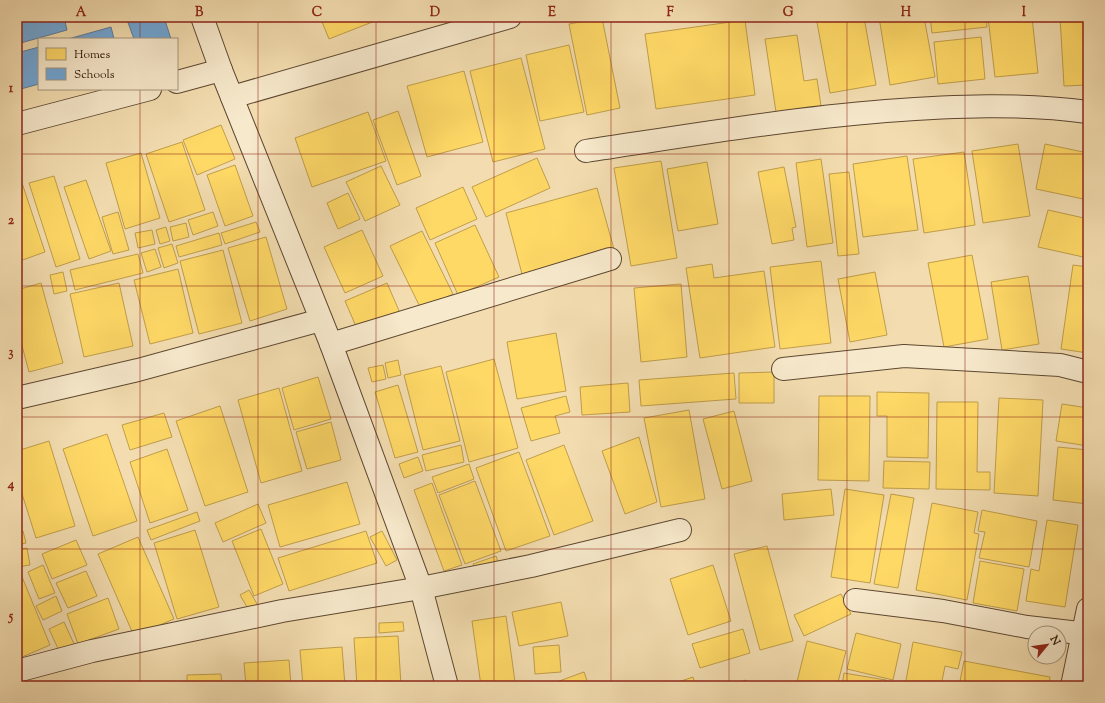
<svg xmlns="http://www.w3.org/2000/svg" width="1105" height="703" font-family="'Sorts Mill Goudy',serif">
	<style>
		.homes { fill: #ffd966; stroke: #c09e4a }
		.schools { fill: #6fa8dc; stroke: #5b7c9c }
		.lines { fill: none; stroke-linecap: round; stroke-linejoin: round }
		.minor-casing { stroke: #5e4831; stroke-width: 24 }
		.minor { stroke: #f7e9cc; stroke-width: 22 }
		.grid { fill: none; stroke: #8f2418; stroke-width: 1; stroke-opacity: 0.55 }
		.neatline { fill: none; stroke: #8f2418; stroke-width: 1.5 }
		.grid-label { font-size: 13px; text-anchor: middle; font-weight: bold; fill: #8f2418 }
	</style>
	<rect width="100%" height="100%" fill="#f3ddb0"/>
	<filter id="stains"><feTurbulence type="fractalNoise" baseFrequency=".005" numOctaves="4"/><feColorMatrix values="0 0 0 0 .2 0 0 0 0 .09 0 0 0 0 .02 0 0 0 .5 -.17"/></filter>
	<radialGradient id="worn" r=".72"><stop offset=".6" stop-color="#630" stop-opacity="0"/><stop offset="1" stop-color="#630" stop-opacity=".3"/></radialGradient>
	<!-- homes -->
	<g class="homes">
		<path d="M320 17H379L380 19 329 39Z"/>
		<path d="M816 17H864L876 85 830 93Z"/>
		<path d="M879 17H924L935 77 890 85Z"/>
		<path d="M930 17H986L987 27 932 33Z"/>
		<path d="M988 17H1032L1038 73 995 77Z"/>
		<path d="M1060 17H1088V85L1064 86Z"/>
		<path d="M602 18 620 108 587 115 569 24Z"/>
		<path d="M745 20 755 95 656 109 645 34Z"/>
		<path d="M797 35 804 81 817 79 821 106 776 112 765 39Z"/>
		<path d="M981 37 985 79 938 84 934 42Z"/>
		<path d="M569 45 584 112 540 121 526 55Z"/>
		<path d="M521 58 545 149 493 162 470 71Z"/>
		<path d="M464 71 483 142 427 157 407 86Z"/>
		<path d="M398 111 421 176 397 185 373 120Z"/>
		<path d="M368 112 386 161 312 187 295 138Z"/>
		<path d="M221 125 235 159 197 175 183 140Z"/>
		<path d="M182 142 205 210 169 222 146 154Z"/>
		<path d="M1018 144 1030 216 983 223 972 151Z"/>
		<path d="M1045 144 1088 153V200L1036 189Z"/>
		<path d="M964 152 975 225 924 233 913 159Z"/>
		<path d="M141 153 160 218 125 229 106 163Z"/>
		<path d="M907 156 918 230 863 237 853 164Z"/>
		<path d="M537 158 550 188 486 217 472 187Z"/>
		<path d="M821 159 833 243 807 247 796 163Z"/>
		<path d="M661 161 677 258 631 266 614 168Z"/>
		<path d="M707 162 718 224 678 231 667 169Z"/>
		<path d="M235 165 253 216 225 226 207 175Z"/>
		<path d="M381 166 400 205 365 221 346 182Z"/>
		<path d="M784 167 796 227 792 228 794 240 772 244 758 172Z"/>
		<path d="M849 172 859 254 838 256 829 174Z"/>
		<path d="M54 176 80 259 56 267 29 183Z"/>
		<path d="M20 177 45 252 17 262V178Z"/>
		<path d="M86 180 111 251 89 259 64 187Z"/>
		<path d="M463 187 477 219 430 240 416 208Z"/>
		<path d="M597 188 614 249 522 274 506 213Z"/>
		<path d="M348 193 360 219 338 229 327 203Z"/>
		<path d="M1087 205 1088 258 1038 247 1048 210 1084 218Z"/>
		<path d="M118 212 129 250 113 254 102 217Z"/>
		<path d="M213 212 218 226 193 235 188 220Z"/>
		<path d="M256 222 260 232 225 244 221 233Z"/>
		<path d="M186 223 189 237 173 241 170 227Z"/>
		<path d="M475 225 499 277 458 295 435 243Z"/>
		<path d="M166 227 170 241 160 244 156 230Z"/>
		<path d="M152 230 155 244 138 248 135 233Z"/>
		<path d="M362 230 383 276 345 293 324 247Z"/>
		<path d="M422 231 453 294 421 309 390 246Z"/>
		<path d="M219 233 222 245 179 257 176 246Z"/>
		<path d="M266 237 287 309 250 321 228 248Z"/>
		<path d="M172 244 178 263 164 268 158 248Z"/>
		<path d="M155 249 161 267 147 272 141 253Z"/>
		<path d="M223 250 242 323 199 334 180 261Z"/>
		<path d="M138 254 143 273 75 290 70 270Z"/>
		<path d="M972 255 988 339 944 347 928 263Z"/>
		<path d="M821 261 831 343 780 349 770 267Z"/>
		<path d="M712 264 714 278 764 271 775 347 700 358 686 268Z"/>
		<path d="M1073 265 1088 267V353L1061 349Z"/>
		<path d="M178 269 193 333 150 344 134 280Z"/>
		<path d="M63 272 67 291 54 294 50 275Z"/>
		<path d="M875 272 887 335 850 342 838 279Z"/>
		<path d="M1028 276 1039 344 1002 350 991 282Z"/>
		<path d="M41 283 63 363 29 372 17 327V290Z"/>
		<path d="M119 283 133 346 84 357 70 294Z"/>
		<path d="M387 283 400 313 358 331 345 301Z"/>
		<path d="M681 284 687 357 641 362 634 288Z"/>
		<path d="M556 333 566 391 517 399 507 342Z"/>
		<path d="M494 359 518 448 469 462 446 372Z"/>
		<path d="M398 360 401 375 388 378 385 363Z"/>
		<path d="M383 365 386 379 372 382 368 368Z"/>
		<path d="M441 366 460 441 423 450 404 375Z"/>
		<path d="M774 372V403H739V373Z"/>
		<path d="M734 373 736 399 641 406 639 380Z"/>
		<path d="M318 377 331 419 294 430 282 388Z"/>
		<path d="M628 383 630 412 582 415 580 387Z"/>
		<path d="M398 385 418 452 395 458 375 392Z"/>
		<path d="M279 388 302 471 261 483 238 400Z"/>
		<path d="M877 392 929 393 928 458 887 457V416H877Z"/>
		<path d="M566 396 570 412 555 416 560 433 531 441 521 408Z"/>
		<path d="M819 396H870L869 481 818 480Z"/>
		<path d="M999 398 1043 400 1038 496 994 493Z"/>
		<path d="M937 402H978L977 472H990V490L936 489Z"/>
		<path d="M1062 404 1088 408V446L1056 441Z"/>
		<path d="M220 406 248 492 205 506 176 421Z"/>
		<path d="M689 410 705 499 661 507 644 418Z"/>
		<path d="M734 411 752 481 722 489 703 419Z"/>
		<path d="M164 413 172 437 130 450 122 425Z"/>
		<path d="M331 422 341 460 307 469 296 432Z"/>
		<path d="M107 434 137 521 93 536 63 449Z"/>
		<path d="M639 437 657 502 625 514 602 451Z"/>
		<path d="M49 441 75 526 36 538 17 478V451Z"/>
		<path d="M461 445 464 462 426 471 422 455Z"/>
		<path d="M564 445 593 521 554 535 526 460Z"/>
		<path d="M1058 447 1088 450V504L1053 500Z"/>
		<path d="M167 449 188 510 150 523 130 462Z"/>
		<path d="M519 452 550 536 506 551 476 468Z"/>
		<path d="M418 457 423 471 404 478 399 464Z"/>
		<path d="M884 461 930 462 929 489 883 488Z"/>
		<path d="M469 464 474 479 438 493 432 477Z"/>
		<path d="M475 481 501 551 465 564 439 495Z"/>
		<path d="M347 482 360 524 280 547 268 505Z"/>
		<path d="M432 483 462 565 444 571 414 490Z"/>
		<path d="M831 489 834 515 784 520 782 494Z"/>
		<path d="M845 489 884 495 870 583 831 577Z"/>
		<path d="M891 494 914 498 898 588 874 584Z"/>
		<path d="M932 503 978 512 974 533 979 534 967 600 916 590Z"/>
		<path d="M258 504 266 523 223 542 215 523Z"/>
		<path d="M982 510 1037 521 1029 567 979 558 985 532 978 531Z"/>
		<path d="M197 512 200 521 151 540 147 530Z"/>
		<path d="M1047 520 1078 525 1065 607 1026 601 1031 569 1039 571Z"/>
		<path d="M261 529 283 584 254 596 232 541Z"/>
		<path d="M195 530 219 607 177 619 154 543Z"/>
		<path d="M23 531 26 543 17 545V533Z"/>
		<path d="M366 531 377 563 289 591 278 558Z"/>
		<path d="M382 531 397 560 386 566 370 537Z"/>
		<path d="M138 537 174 619 134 636 98 554Z"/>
		<path d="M76 540 87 565 52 579 42 554Z"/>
		<path d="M767 546 793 641 760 650 734 554Z"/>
		<path d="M27 548 30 565 17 567V550Z"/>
		<path d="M496 556 500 567 477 576 473 564Z"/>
		<path d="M980 561 1024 569 1017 611 973 603Z"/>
		<path d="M43 565 55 593 39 599 28 572Z"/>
		<path d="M713 565 731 621 688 635 670 579Z"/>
		<path d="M86 571 97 596 68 608 56 583Z"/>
		<path d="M20 572 50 645 22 657 17 646V574Z"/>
		<path d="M249 590 260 609 251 614 240 595Z"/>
		<path d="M841 594 851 614 804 636 794 615Z"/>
		<path d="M56 596 62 611 43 620 36 606Z"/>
		<path d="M108 598 119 629 78 644 67 614Z"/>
		<path d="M561 602 568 636 519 646 512 612Z"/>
		<path d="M506 616 515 682 501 684 502 686H481L472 621Z"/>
		<path d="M64 622 75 646 60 653 49 629Z"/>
		<path d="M403 622 404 631 379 633V623Z"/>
		<path d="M743 629 750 653 700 668 692 644Z"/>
		<path d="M856 633 901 644 893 680 847 669Z"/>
		<path d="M398 636 401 686H357L354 638Z"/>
		<path d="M807 641 846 651 837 686H796Z"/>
		<path d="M913 642 962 652 958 669 945 666 941 686H905Z"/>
		<path d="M559 645 561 672 535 674 533 647Z"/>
		<path d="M342 647 345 686H303L300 650Z"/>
		<path d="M289 660 291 686H246L244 663Z"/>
		<path d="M964 661 1050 677 1049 686H959Z"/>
		<path d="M584 672 589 686H551V684Z"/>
		<path d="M844 673 886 680 885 686H842Z"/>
		<path d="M221 674 222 686H187V675Z"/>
		<path d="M693 677 696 686H666Z"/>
		<path d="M746 680 748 686H727Z"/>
	</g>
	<!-- schools -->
	<g class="schools">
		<path d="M17 17H64L67 30 17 44Z"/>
		<path d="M126 17H164L171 39H134Z"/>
		<path d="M111 27 114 39H68Z"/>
		<path d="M39 47V84L17 90V53Z"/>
	</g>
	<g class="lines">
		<!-- minor casing -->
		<g class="minor-casing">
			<g id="minor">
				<path d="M202 17 221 70 331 344 421 588 447 686"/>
				<path d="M177 82 221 70"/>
				<path d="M232 97 510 17"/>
				<path d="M17 124 150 89"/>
				<path d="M586 151C686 136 786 119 886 111 954 106 1021 103 1088 112"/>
				<path d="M331 344 610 259"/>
				<path d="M783 369 904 356 1060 365 1088 372"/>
				<path d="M17 398 138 370 321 320"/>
				<path d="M855 600 943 611 1027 627 1088 634"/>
				<path d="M17 671 92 651 282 611 421 588 531 566 680 530"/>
				<path d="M1072 686 1088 609"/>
			</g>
		</g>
		<!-- minor -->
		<use href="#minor" class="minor"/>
	</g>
	<!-- grid -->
	<path class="grid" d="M140 17V39M258 17V686M376 17V686M494 17V686M611 17V686M729 17V686M847 17V686M965 17V686M140 89V686M17 154H1088M17 286H1088M17 417H1088M17 549H1088"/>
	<!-- margin -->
	<rect width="1105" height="703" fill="none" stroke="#f3ddb0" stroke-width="44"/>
	<!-- legend -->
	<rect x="38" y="38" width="140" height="52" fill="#f7e9cc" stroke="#a6957d"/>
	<rect x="46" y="48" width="20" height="12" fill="#ffd966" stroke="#a6957d"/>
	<text x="74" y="58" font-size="12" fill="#2d1607">Homes</text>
	<rect x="46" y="68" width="20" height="12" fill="#6fa8dc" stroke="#a6957d"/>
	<text x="74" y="78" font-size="12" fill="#2d1607">Schools</text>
	<!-- north arrow -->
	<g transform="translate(1047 645) rotate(61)"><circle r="19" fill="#f7e9cc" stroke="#a6957d"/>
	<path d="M0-3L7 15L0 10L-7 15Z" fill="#8f2418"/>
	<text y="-6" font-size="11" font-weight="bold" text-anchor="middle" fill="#2d1607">N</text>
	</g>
	<rect x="22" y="22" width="1061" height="659" class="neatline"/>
	<g class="grid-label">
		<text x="81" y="16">A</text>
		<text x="199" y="16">B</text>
		<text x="317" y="16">C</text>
		<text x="435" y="16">D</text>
		<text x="552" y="16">E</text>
		<text x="670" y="16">F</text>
		<text x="788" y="16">G</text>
		<text x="906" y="16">H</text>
		<text x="1024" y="16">I</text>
		<text x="11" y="92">1</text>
		<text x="11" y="224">2</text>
		<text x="11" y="356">3</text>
		<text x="11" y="488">4</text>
		<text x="11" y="620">5</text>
	</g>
	<rect width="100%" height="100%" filter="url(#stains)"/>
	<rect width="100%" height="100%" fill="url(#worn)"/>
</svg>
